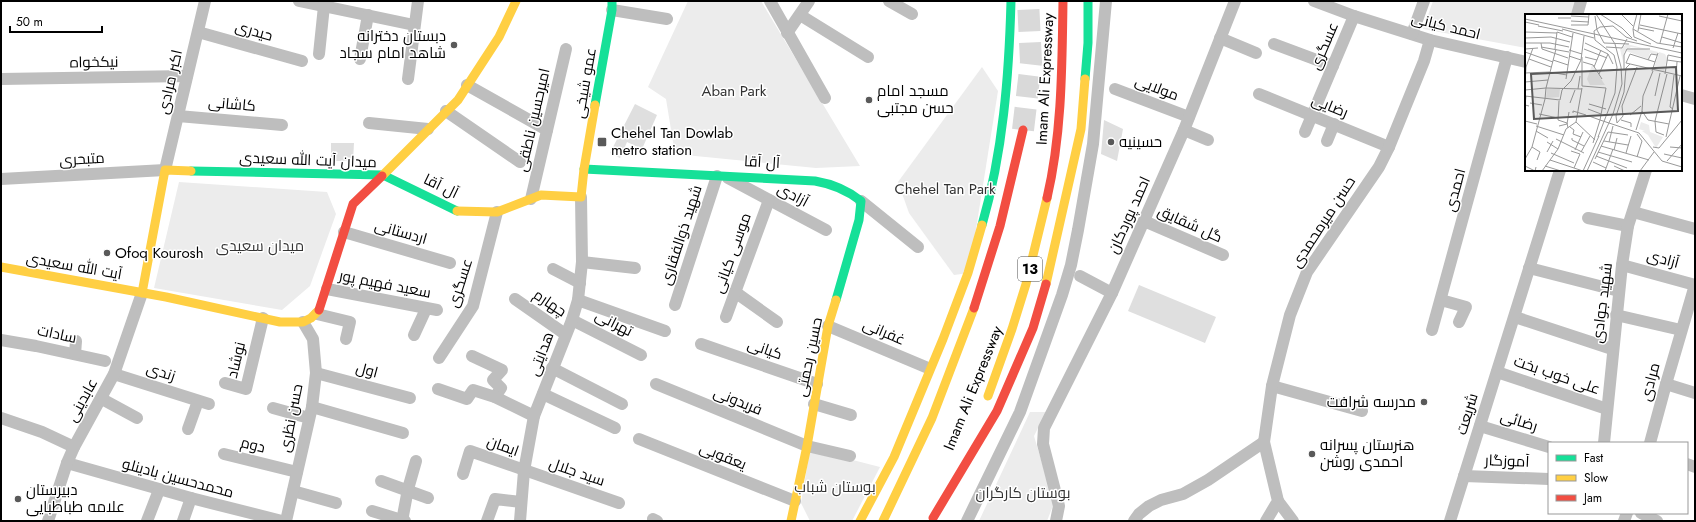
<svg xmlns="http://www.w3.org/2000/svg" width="1696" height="522" font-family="Jost,Cairo,sans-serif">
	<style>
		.green { fill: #ececec }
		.building { fill: #dfdfdf }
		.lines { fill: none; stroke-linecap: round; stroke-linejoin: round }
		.highway-tunnel { stroke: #d9d9d9; stroke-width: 22; stroke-dasharray: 22 11; stroke-linecap: butt }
		.street { stroke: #bebebe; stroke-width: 12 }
		.fast { stroke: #16e098; stroke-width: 9 }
		.slow { stroke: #ffcf43; stroke-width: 9 }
		.jam { stroke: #f24e42; stroke-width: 9 }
		.poi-dot { fill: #595959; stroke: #fff; stroke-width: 1.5 }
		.labels { text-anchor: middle; stroke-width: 3; stroke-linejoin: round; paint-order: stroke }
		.shield { fill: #fff; stroke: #4c4c4c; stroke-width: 1 }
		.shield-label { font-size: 14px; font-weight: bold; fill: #000 }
		.street-label { font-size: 15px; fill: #000; stroke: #fff }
		.poi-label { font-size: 15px; fill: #000; stroke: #fff; text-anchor: start }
		.park-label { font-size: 15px; fill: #333; stroke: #fff }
		.inset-road { fill: none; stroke: #999; stroke-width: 1 }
		.view { fill: #595959; fill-opacity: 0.15; stroke: #595959; stroke-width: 2 }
		.inset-edge { fill: none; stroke: #000; stroke-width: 2 }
	</style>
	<rect width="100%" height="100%" fill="#fff"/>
	<!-- green -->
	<g class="green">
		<path d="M688 1H761L860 166 816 168 675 154 666 99 648 87Z"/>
		<path d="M1433 1H1576L1571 15H1526V48L1423 29Z"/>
		<path d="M982 67 998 91 969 273 954 275 909 213 898 182Z"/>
		<path d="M179 182 327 192 336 214 310 286 282 310 154 288Z"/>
		<path d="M1030 412H1046L1034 436 1054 503 1047 521H979Z"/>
		<path d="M810 449 880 467 852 521H810L801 503Z"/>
	</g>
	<!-- building -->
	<g class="building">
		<path d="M635 104 657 115 642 149 627 142 620 158 610 153Z"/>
		<path d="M1104 120 1123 129 1117 161 1101 154Z"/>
		<path d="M331 143H354L353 161H331Z"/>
		<path d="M1139 285 1216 317 1205 343 1128 311Z"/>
	</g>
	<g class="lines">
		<!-- highway-tunnel -->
		<path class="highway-tunnel" d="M1023 130 1031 62 1028 1"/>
		<!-- street -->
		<g class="street">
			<path d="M299 1 414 25"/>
			<path d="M770 1 825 98"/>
			<path d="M889 1 912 14"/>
			<path d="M1314 1 1354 16 1430 40 1526 62"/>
			<path d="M612 10 667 19"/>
			<path d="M800 15 868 57"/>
			<path d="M1577 15 1581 1"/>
			<path d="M198 32 302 61"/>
			<path d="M787 33 809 1"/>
			<path d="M1412 34 1424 1"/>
			<path d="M1220 38 1256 53"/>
			<path d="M1274 44 1333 66"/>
			<path d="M319 54 324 6"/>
			<path d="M360 59 368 15"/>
			<path d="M1 79 187 76"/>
			<path d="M408 79 418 1"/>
			<path d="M467 85 547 130"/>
			<path d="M1115 89 1189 117"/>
			<path d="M1259 94 1389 147"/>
			<path d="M1681 95 1695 99"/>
			<path d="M446 111 520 162"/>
			<path d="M178 116 282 125"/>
			<path d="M369 123 428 129"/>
			<path d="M1184 130 1208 140"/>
			<path d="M1305 132 1354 16"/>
			<path d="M1327 141 1334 124"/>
			<path d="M728 178 826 230"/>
			<path d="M1 179 165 170 205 1"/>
			<path d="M531 199 566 49"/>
			<path d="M861 201 918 247"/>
			<path d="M1633 212 1695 229"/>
			<path d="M1588 218 1628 226"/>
			<path d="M1144 221 1223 255"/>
			<path d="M344 232 450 263"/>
			<path d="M582 262 635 268"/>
			<path d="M1622 265 1695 285"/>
			<path d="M1529 268 1619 291"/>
			<path d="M553 269 580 283"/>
			<path d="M1080 276 1112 293"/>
			<path d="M327 289 437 310"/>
			<path d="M735 292 777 322"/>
			<path d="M515 299 565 334"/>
			<path d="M578 300 665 331"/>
			<path d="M1441 300 1466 307 1459 322"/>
			<path d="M675 305 717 176"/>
			<path d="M317 314 350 322 346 339"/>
			<path d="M1616 315 1681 330"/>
			<path d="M726 317 769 200"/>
			<path d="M1515 317 1612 349"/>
			<path d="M572 320 641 355"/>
			<path d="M828 326 928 368"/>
			<path d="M1432 330 1507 57"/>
			<path d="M414 335 426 309"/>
			<path d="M1 340 36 346 105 361"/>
			<path d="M701 344 817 384"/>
			<path d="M75 354 76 341"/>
			<path d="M472 356 502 370 493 380 501 388 495 397"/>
			<path d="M439 358 473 306 497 212"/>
			<path d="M552 368 622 404"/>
			<path d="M1497 372 1607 409"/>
			<path d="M316 373 410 398"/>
			<path d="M114 374 209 404"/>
			<path d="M225 383 246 389 263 318"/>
			<path d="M656 384 807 446 850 456"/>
			<path d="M1666 384 1695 393"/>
			<path d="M1272 386 1362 411"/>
			<path d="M438 389 467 399 473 390 495 397 534 416"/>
			<path d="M543 394 615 428"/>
			<path d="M102 399 137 418"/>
			<path d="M814 404 851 415"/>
			<path d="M312 407 403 433"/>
			<path d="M273 408 309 418"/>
			<path d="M1 418 42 432 74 447"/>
			<path d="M1480 426 1549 447"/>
			<path d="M188 429 198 401"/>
			<path d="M639 439 795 501"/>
			<path d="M1604 443 1622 265 1628 226 1646 170"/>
			<path d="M1650 443 1666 384 1695 285"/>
			<path d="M224 454 297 472"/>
			<path d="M67 463 191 498 282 521"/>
			<path d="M1687 464 1695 467"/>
			<path d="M463 474 470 451 619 503"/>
			<path d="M1464 476 1549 479"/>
			<path d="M381 481 428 498"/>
			<path d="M293 491 336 503"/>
			<path d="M1278 501 1293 521"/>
			<path d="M372 511 405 521"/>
			<path d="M1641 513 1657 521"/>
			<path d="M653 519 657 521"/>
			<path d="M48 521 67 463 74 447 114 374 142 293"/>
			<path d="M147 521 159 490"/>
			<path d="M183 521 191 498"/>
			<path d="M286 521 312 407 316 373 313 339 303 322"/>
			<path d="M402 521 408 489 416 461"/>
			<path d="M487 521 495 499 521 502"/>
			<path d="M520 521 524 471 534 416 572 320 578 300 582 262 581 197"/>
			<path d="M967 521 1020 412 1062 295 1071 265 1078 230 1093 144 1106 1"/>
			<path d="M1056 521 1059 506 1043 444 1044 428 1112 293 1184 130 1235 1"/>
			<path d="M1134 521 1139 514 1149 506 1161 500 1183 494 1208 480 1264 442"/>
			<path d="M1266 521 1278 501 1264 442 1272 386 1290 315 1307 272 1379 167 1389 147 1424 61 1430 40"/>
			<path d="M1450 521 1560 170"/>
			<path d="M1624 521 1627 513"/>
		</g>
		<!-- fast -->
		<g class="fast">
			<path d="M1085 79 1088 43V1"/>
			<path d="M595 105 612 10V1"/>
			<path d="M584 169 815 181C833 184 847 190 861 201L859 220 836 300"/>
			<path d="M191 171 383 175 457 211"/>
			<path d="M982 225C1003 153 1009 75 1011 1"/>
		</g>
		<!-- slow -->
		<g class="slow">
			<path d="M382 176 458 100 499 37 516 1"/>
			<path d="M457 211 497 212 541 195 581 197 584 169 595 105"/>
			<path d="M1 267 166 297 280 322H303L311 318 319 310"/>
			<path d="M1046 284 1081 129 1085 79"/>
			<path d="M142 293 165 170 191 171"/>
			<path d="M988 396 1012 329 1026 284 1047 198"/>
			<path d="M791 521 807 446 828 326 836 300"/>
			<path d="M860 521 894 457 943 339 968 273 982 225"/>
			<path d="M883 521 932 418 974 308"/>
		</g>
		<!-- jam -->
		<g class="jam">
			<path d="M1047 198C1062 134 1062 67 1063 1"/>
			<path d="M974 308 1000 226 1023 130"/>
			<path d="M319 310 353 204 382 176"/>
			<path d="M933 518 997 411 1033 328 1046 284"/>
		</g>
	</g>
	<!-- markers -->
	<g class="poi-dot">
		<circle cx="454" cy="45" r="4"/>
		<circle cx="869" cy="100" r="4"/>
		<rect x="597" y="137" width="10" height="10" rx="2"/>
		<circle cx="1111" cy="142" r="4"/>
		<circle cx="107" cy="253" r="4"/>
		<circle cx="1424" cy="402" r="4"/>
		<circle cx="1312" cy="454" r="4"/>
		<circle cx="18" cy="499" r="4"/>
	</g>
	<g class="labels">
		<!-- shield labels -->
		<rect class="shield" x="1018" y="257" width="24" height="24" rx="3"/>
		<g class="shield-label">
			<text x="1030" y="274">13</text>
		</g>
		<!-- street labels -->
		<g class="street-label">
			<text transform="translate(1446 26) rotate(14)" y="5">احمد کیانی</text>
			<text transform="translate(254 31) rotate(16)" y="5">حیدری</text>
			<text transform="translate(1324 46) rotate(-67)" y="5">عسگری</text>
			<text transform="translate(94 62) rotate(-1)" y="5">نیکخواه</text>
			<text transform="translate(1045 79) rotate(-87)" y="5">Imam Ali Expressway</text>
			<text transform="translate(170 82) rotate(-77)" y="5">اکبر مرادی</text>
			<text transform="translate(585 83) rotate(-80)" y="5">عمو شیخی</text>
			<text transform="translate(1157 88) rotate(21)" y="5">مولایی</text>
			<text transform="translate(232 104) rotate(5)" y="5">کاشانی</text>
			<text transform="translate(1330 106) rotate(22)" y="5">رضایی</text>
			<text transform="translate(533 120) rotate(-77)" y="5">امیرحسین ناطقی</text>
			<text transform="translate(82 159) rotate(-3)" y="5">متبحری</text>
			<text transform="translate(308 160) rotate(2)" y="5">میدان آیت الله سعیدی</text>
			<text transform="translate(762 162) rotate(3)" y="5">آل آقا</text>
			<text transform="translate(441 186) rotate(26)" y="5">آل آقا</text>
			<text transform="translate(1455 190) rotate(-75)" y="5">احمدی</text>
			<text transform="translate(793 195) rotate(28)" y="5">آزادی</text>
			<text transform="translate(1129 215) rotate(-66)" y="5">احمد پوردکان</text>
			<text transform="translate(1323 222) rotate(-57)" y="5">حسن میرمحمدی</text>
			<text transform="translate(1190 224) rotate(24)" y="5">گل شقایق</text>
			<text transform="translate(401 232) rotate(16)" y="5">اردستانی</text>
			<text transform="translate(681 235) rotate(-72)" y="5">شهید ذوالفقاری</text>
			<text transform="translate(732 253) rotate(-70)" y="5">موسی کیانی</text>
			<text transform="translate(1663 259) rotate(15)" y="5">آزادی</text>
			<text transform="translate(74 266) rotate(10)" y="5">آیت الله سعیدی</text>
			<text transform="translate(460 283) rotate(-72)" y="5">عسگری</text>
			<text transform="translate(385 284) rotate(11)" y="5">سعید فهیم پور</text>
			<text transform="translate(550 303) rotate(34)" y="5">چهارم</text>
			<text transform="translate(1602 303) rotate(-83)" y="5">شهید جوادی</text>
			<text transform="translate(614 323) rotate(27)" y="5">تهرانی</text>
			<text transform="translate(884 332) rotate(23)" y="5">غفرانی</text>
			<text transform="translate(57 334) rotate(12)" y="5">سادات</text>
			<text transform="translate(765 349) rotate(19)" y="5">کیانی</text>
			<text transform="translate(541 354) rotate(-69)" y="5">هدایتی</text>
			<text transform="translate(809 357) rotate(-78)" y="5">حسین رحمتی</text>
			<text transform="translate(236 360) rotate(-76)" y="5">نوشاد</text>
			<text transform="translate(367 370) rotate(15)" y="5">اول</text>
			<text transform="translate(161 372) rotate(18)" y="5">زندی</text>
			<text transform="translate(1557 375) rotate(19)" y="5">علی خوب بخت</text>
			<text transform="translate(1650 382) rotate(-75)" y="5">مرادی</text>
			<text transform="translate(973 388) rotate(-68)" y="5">Imam Ali Expressway</text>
			<text transform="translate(82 400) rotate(-61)" y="5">عابدینی</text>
			<text transform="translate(738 401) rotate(22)" y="5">فریدونی</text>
			<text transform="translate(1467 414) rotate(-73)" y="5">شریعت</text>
			<text transform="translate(291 418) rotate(-79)" y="5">حسن نظری</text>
			<text transform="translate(1519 421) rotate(17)" y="5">رضائی</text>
			<text transform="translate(253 445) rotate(14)" y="5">دوم</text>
			<text transform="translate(503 446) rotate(20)" y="5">ایمان</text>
			<text transform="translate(723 456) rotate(22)" y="5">یعقوبی</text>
			<text transform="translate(1507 461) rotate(2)" y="5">آموزگار</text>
			<text transform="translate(577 472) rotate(19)" y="5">سید جلال</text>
			<text transform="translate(178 478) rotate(15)" y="5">محمدحسین بادینلو</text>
		</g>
		<!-- poi labels -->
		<g class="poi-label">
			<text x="446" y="41" text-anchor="end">دبستان دخترانه<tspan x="446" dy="17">شاهد امام سجاد</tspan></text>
			<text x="877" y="96">مسجد امام<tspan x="877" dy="17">حسن مجتبی</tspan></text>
			<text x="611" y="138">Chehel Tan Dowlab<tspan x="611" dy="17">metro station</tspan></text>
			<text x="1119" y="147">حسینیه</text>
			<text x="115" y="258">Ofoq Kourosh</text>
			<text x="1416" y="407" text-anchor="end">مدرسه شرافت</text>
			<text x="1320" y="450">هنرستان پسرانه<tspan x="1320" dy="17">احمدی روشن</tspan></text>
			<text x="26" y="495">دبیرستان<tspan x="26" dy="17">علامه طباطبایی</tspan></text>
		</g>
		<!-- park labels -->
		<g class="park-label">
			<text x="734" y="96">Aban Park</text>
			<text x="945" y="194">Chehel Tan Park</text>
			<text x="260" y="251">میدان سعیدی</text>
			<text x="835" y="492">بوستان شباب</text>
			<text x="1023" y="498">بوستان کارگران</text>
		</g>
	</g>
	<!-- overview -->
	<g transform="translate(1525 14)">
		<rect width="157" height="157" fill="#fff"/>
		<path d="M102 30 121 35 133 38 132 41 125 39 123 45 101 37 106 34 121 35 106 33 99 38 98 48 95 35ZM134 38 140 40 142 44 139 58 128 57ZM67 51 80 71H65L62 65ZM22 75H35L34 83 21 84ZM116 108 124 111 125 118 138 123 131 134 123 121 117 117H120L114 115Z" fill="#ececec"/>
		<path class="inset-road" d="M75 0 97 14 107 24M96 0 108 12M112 0 108 15 109 23 126 30M46 2 64 3M70 2 72 16 79 29 104 30M134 2 157 7M33 4H46M0 5 157 39M46 7 64 8M0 8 14 11M46 11H63L64 0M115 11 157 20M13 12 38 17M114 14 129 17M37 15 69 24M108 15 132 29 157 33M113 17 116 0M0 18 32 19M32 18 47 23M137 23 157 29M0 24 26 23 45 28M0 29H25L44 33M16 29 17 35 43 44M60 29 83 40 88 50M135 29 143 0M16 33 44 38M81 33 97 34 102 25M148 34 153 19M0 35 13 34M30 35 32 18M59 35 82 44M44 36 57 40M0 38 28 48M44 42 56 46M57 43V72L81 74 75 106 114 119 137 147 157 153M60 43 72 46M4 45 26 53M28 46 43 51M123 46 126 40 132 41M142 46 156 48M58 48 68 51 77 65M130 48 105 40 101 49 157 62M105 50 101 54 99 78 91 102 92 109 98 102 97 92 112 53M69 53 76 36M99 55V41L102 35H125M127 57 133 39M0 59 24 58 42 61M74 60 83 40M140 60 143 41 157 44M151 61 152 48M41 65 48 19M0 68 23 66M0 69 1 53 8 34M53 75 55 62M0 76 21 74 31 35M0 82 35 86 37 76 46 67 56 46 59 22M1 82 0 91 4 92M130 82 135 59M20 85 21 74 57 75M34 87 33 106 42 109 43 114M5 89 17 91M45 89 50 76M64 90 81 95M63 95 76 100M148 95 145 93 149 61M117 97 123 106 144 110M48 99V97L61 101M14 100 33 104M105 101 116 92M64 102 75 106 68 129M96 106 106 109V113M0 107 12 110M51 108 70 126M11 112 39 121M34 112 42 110 44 98M45 113 49 116 48 120 56 123M111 116 117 97 118 82 128 57M11 117 23 124M139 121 131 118 130 107 142 60M73 123 90 79 92 53 89 41 70 26 69 17 75 13 88 12 101 23 112 27M141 123 155 62M47 124V126L59 132M31 125 59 139M79 127 103 131M22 128 33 135M84 128 88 112M76 132 124 146M7 133 15 138 12 146M128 133 134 134 157 106M145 133 157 134M50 136 58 118M89 136 92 124M46 137 55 140 49 154M22 138 28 127M56 138 65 122M73 138 107 148M26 139 49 149M101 139 106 122M139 140 157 144M71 142 102 154M112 143 117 127 112 120M0 145 7 133 20 85M70 145 83 118 103 121M25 146 58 157M142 147 157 130M68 148 81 154M0 152 10 157 11 153M20 152 36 157M89 152 100 157M17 157 33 135 41 115 51 108 57 74M58 157 74 122M62 157 88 100 97 70 96 53 90 30 71 0M80 157 88 135M115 157 129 138"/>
		<path class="view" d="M151 53 153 97 9 105 6 60Z"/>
		<rect width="157" height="157" class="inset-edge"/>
	</g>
	<!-- border -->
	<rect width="1696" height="522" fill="none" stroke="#000000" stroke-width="4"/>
	<!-- legend -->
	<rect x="1548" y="442" width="140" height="72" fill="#ffffff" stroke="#999999"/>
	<rect x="1556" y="455" width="20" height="6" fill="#16e098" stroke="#999999"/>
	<text x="1584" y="462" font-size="12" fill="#000000">Fast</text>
	<rect x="1556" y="475" width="20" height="6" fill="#ffcf43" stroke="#999999"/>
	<text x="1584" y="482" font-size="12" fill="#000000">Slow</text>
	<rect x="1556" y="495" width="20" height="6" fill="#f24e42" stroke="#999999"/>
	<text x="1584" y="502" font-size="12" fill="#000000">Jam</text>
	<!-- scale -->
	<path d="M10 26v6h92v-6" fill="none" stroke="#000000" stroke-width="2"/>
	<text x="16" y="26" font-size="12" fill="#000000" stroke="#ffffff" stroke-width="3" paint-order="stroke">50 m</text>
</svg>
